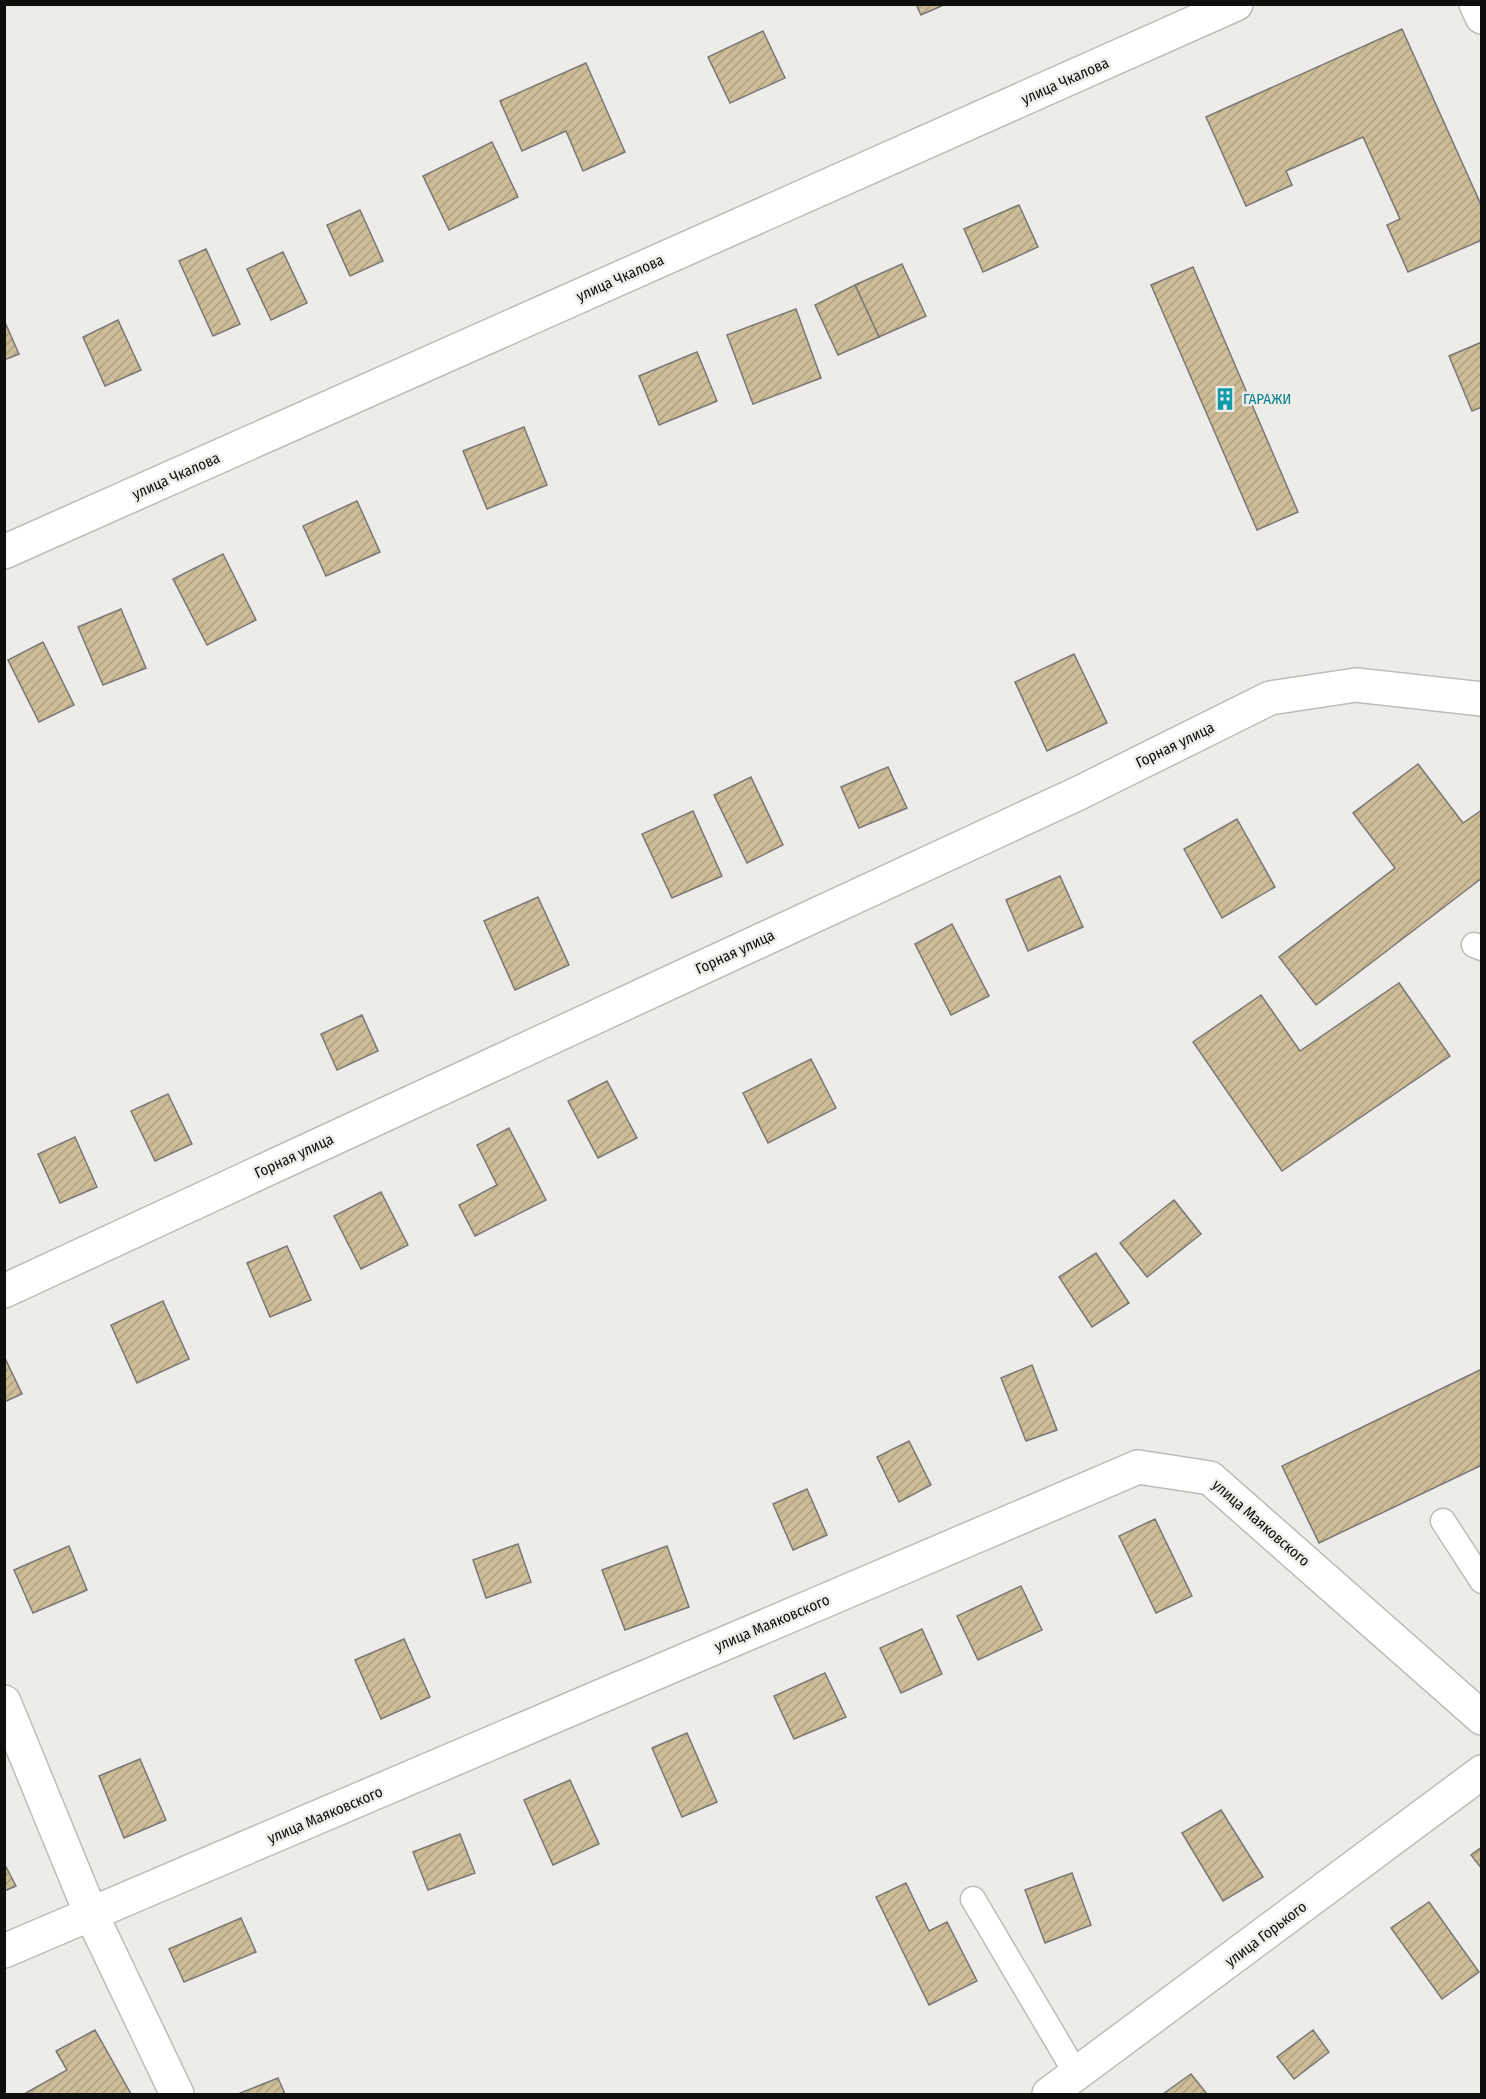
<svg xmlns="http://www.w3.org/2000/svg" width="1486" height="2099" font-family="'Fira Sans Condensed',sans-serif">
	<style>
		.building { fill: url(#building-hatch); stroke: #7a7875; stroke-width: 1.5 }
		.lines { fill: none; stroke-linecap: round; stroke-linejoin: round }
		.service-casing { stroke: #bdbcb8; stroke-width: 27 }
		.minor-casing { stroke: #bdbcb8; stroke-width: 36 }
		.secondary-casing { stroke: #bdbcb8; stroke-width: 36 }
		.service { stroke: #fff; stroke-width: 24 }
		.minor { stroke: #fff; stroke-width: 33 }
		.secondary { stroke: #fff; stroke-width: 33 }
		.labels { text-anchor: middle; stroke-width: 5; stroke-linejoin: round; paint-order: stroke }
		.street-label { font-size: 15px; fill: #0e0e0d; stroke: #edece8 }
		.culture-label { font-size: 15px; fill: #0d838f; stroke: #edece8; text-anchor: start }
	</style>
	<defs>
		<pattern id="building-hatch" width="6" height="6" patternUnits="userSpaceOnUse" patternTransform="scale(1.5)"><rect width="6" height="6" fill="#ccbc98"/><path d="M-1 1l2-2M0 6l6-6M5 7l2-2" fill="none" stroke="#aea082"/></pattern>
	</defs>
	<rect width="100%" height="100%" fill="#edece8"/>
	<!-- building -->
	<g class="building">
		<path d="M916 4H946L921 15Z"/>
		<path d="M1402 29 1482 207V240L1408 272 1387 225 1400 219 1363 137 1286 171 1292 185 1246 206 1206 117Z"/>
		<path d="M763 31 785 78 730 103 708 57Z"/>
		<path d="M586 63 625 152 583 171 566 131 522 151 500 101Z"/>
		<path d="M492 142 518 197 449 230 423 176Z"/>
		<path d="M1019 205 1038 247 983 272 964 229Z"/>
		<path d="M360 210 383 261 350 276 327 225Z"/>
		<path d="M206 249 240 324 213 336 179 261Z"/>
		<path d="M283 252 307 303 271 320 247 269Z"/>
		<path d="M902 264 926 316 879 337 855 285Z"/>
		<path d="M1193 267 1298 512 1257 530 1151 285Z"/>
		<path d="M855 285 879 337 838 355 815 305Z"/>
		<path d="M796 309 821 378 753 404 727 335Z"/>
		<path d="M4 320 19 354 4 360Z"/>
		<path d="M118 320 141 370 105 386 83 337Z"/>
		<path d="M1482 342V407L1472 411 1449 356Z"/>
		<path d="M697 352 717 401 659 425 639 376Z"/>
		<path d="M524 427 547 485 487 509 463 451Z"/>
		<path d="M357 501 380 552 326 576 303 526Z"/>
		<path d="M223 554 256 620 207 645 173 579Z"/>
		<path d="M121 609 146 668 103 685 78 627Z"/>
		<path d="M43 642 74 705 39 722 8 660Z"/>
		<path d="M1074 654 1107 723 1047 751 1015 682Z"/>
		<path d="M1418 764 1463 823 1482 810V878L1316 1005 1279 957 1395 868 1353 813Z"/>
		<path d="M888 767 907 808 859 828 841 787Z"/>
		<path d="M751 777 783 845 747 863 714 795Z"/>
		<path d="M693 811 722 876 672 898 642 834Z"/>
		<path d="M1237 819 1275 887 1222 918 1184 849Z"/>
		<path d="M1060 876 1083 927 1028 951 1006 900Z"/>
		<path d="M538 897 569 965 515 990 484 921Z"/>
		<path d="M952 924 989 996 951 1015 915 944Z"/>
		<path d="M1399 983 1450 1056 1282 1171 1193 1042 1261 995 1300 1051Z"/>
		<path d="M362 1015 378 1051 337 1070 321 1034Z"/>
		<path d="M811 1059 836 1108 768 1143 743 1093Z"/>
		<path d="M607 1081 637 1138 598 1158 568 1101Z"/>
		<path d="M168 1094 192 1144 155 1161 131 1111Z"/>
		<path d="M509 1128 546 1200 475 1236 459 1205 497 1185 477 1145Z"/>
		<path d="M75 1137 97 1187 60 1203 38 1154Z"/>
		<path d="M381 1192 408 1245 361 1269 334 1216Z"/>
		<path d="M1174 1200 1201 1234 1147 1277 1120 1243Z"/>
		<path d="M287 1246 311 1300 270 1317 247 1263Z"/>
		<path d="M1096 1253 1129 1303 1092 1327 1059 1277Z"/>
		<path d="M163 1301 189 1359 137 1383 111 1325Z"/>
		<path d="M4 1356 22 1394 4 1402Z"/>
		<path d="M1032 1365 1057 1430 1026 1441 1001 1378Z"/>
		<path d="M1482 1369V1465L1319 1543 1282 1466Z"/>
		<path d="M909 1441 931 1485 899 1502 877 1457Z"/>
		<path d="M807 1489 827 1535 793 1550 773 1504Z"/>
		<path d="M1155 1519 1192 1596 1156 1613 1119 1536Z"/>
		<path d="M518 1544 531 1582 486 1598 473 1560Z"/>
		<path d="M69 1546 87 1590 33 1613 14 1570Z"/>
		<path d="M667 1546 689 1607 625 1630 602 1570Z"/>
		<path d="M1021 1586 1042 1630 978 1660 957 1616Z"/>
		<path d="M922 1629 942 1674 901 1693 880 1648Z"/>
		<path d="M404 1639 430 1697 381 1719 355 1660Z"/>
		<path d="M825 1673 846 1717 794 1739 774 1696Z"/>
		<path d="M687 1733 717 1802 682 1817 652 1748Z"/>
		<path d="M140 1759 166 1820 124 1838 99 1776Z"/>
		<path d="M570 1780 599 1844 553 1865 524 1800Z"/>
		<path d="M1221 1810 1263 1877 1223 1901 1182 1833Z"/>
		<path d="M460 1834 475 1873 428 1890 413 1852Z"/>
		<path d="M1482 1847V1869L1471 1855Z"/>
		<path d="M4 1863 16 1886 4 1891Z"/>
		<path d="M1072 1873 1091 1925 1045 1943 1025 1890Z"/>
		<path d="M906 1883 929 1931 947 1922 977 1981 929 2005 876 1897Z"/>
		<path d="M1429 1902 1479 1972 1442 1999 1391 1928Z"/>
		<path d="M241 1918 256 1952 184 1982 169 1949Z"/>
		<path d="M95 2030 131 2094H24L67 2070 56 2051Z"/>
		<path d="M1313 2030 1329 2052 1294 2079 1277 2057Z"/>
		<path d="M1191 2074 1207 2094H1163Z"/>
		<path d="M278 2078 285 2094H238Z"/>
	</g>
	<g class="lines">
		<!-- service casing -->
		<g class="service-casing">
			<g id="service">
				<path d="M1474 945 1482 948"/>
				<path d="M1443 1521 1482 1581"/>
				<path d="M973 1899 1077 2075"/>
			</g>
		</g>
		<!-- minor casing -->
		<g class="minor-casing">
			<g id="minor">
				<path d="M1476 4 1482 17"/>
				<path d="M4 1291 1079 793 1270 698 1356 685 1482 699"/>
				<path d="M4 1702 91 1914 177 2094"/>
				<path d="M4 1951 1138 1467 1210 1478 1482 1718"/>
				<path d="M1049 2094 1482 1772"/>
			</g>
		</g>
		<!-- secondary casing -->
		<g class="secondary-casing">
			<path id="secondary" d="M4 552 1236 4"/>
		</g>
		<!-- service -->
		<use href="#service" class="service"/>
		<!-- minor -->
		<use href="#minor" class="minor"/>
		<!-- secondary -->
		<use href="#secondary" class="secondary"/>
	</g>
	<!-- icons -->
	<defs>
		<g id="building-bare" transform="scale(1.8)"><path d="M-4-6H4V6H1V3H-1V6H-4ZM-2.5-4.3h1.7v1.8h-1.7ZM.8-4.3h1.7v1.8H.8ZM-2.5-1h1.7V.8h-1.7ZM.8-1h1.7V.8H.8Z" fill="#0f9aa8" stroke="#edece8" stroke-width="2.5" paint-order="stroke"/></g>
	</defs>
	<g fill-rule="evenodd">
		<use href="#building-bare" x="1225" y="399"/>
	</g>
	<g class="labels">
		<!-- street labels -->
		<g class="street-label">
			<text transform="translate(1065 81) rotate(-24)" y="5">улица Чкалова</text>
			<text transform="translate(620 278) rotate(-24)" y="5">улица Чкалова</text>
			<text transform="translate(176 476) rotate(-24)" y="5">улица Чкалова</text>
			<text transform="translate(1175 745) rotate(-26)" y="5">Горная улица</text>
			<text transform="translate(735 952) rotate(-25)" y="5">Горная улица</text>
			<text transform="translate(294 1156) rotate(-25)" y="5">Горная улица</text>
			<text transform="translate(1261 1523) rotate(41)" y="5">улица Маяковского</text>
			<text transform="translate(772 1623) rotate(-23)" y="5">улица Маяковского</text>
			<text transform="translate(325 1815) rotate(-23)" y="5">улица Маяковского</text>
			<text transform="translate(1266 1934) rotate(-37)" y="5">улица Горького</text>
		</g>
		<!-- culture labels -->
		<g class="culture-label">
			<text x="1243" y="404">ГАРАЖИ</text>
		</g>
	</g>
	<!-- border -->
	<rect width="1486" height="2099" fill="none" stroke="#0e0e0d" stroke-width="12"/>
</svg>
